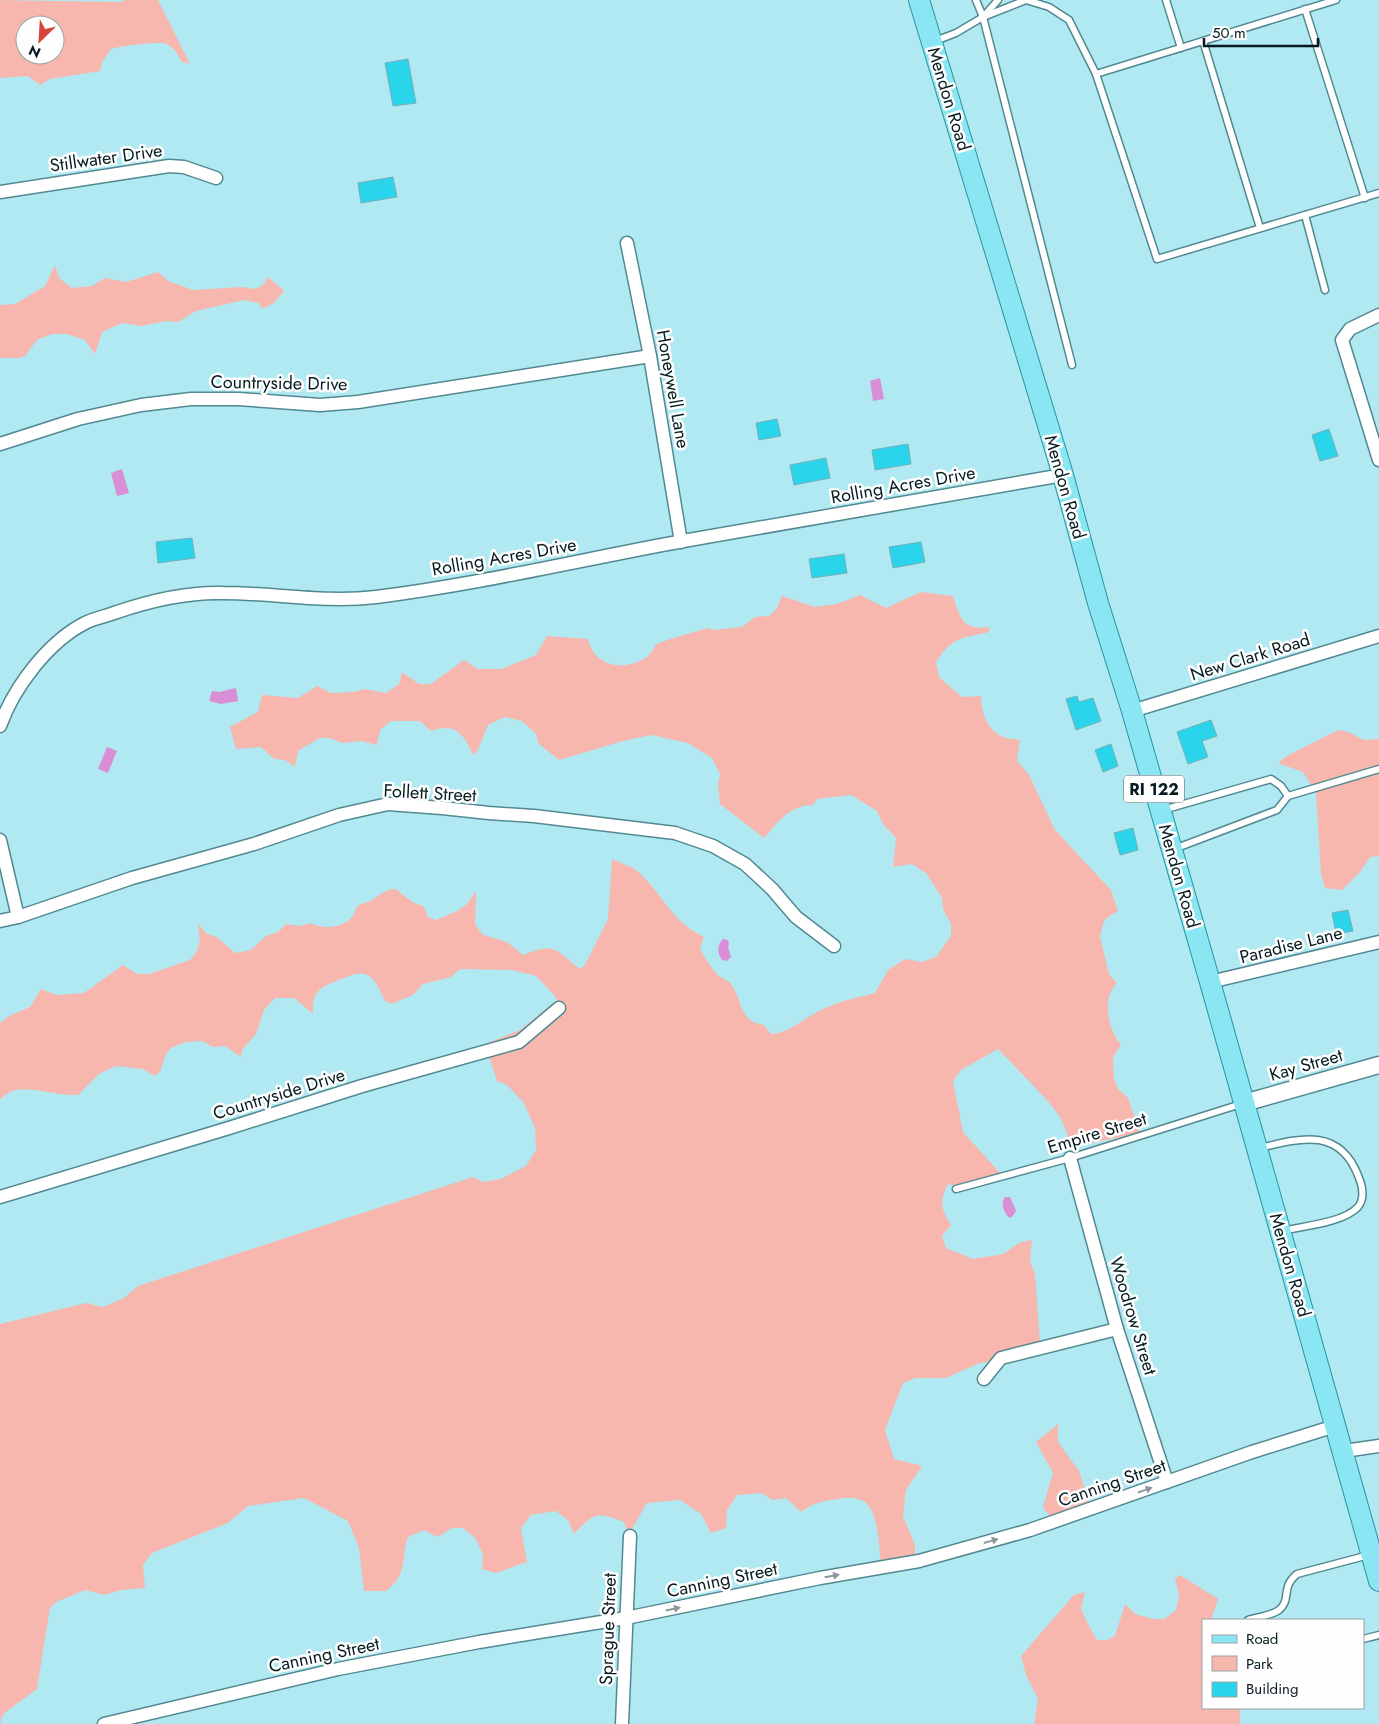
<svg xmlns="http://www.w3.org/2000/svg" width="1379" height="1724" font-family="Jost,sans-serif">
	<style>
		.green { fill: #f8b7ae; fill-rule: evenodd }
		.water { fill: #d98ed6 }
		.building { fill: #2ad4ea; stroke: #78afb8 }
		.lines { fill: none; stroke-linecap: round; stroke-linejoin: round }
		.service-casing { stroke: #528991; stroke-width: 9 }
		.minor-casing { stroke: #528991; stroke-width: 15 }
		.tertiary-casing { stroke: #528991; stroke-width: 19 }
		.primary-casing { stroke: #2894a2; stroke-width: 22 }
		.service { stroke: #fff; stroke-width: 6 }
		.minor { stroke: #fff; stroke-width: 12 }
		.tertiary { stroke: #fff; stroke-width: 16 }
		.primary { stroke: #89e6f2; stroke-width: 20 }
		.oneway { fill: #8e989a }
		.labels { text-anchor: middle; stroke-width: 5; stroke-linejoin: round; paint-order: stroke }
		.shield { fill: #fefefe; stroke: #505f62; stroke-width: 1 }
		.shield-label { font-size: 16px; font-weight: bold; fill: #051b1f }
		.street-label { font-size: 18px; fill: #051b1f; stroke: #fefefe }
	</style>
	<rect width="100%" height="100%" fill="#b0e9f2"/>
	<!-- green -->
	<g class="green">
		<path d="M0 0 122 2 124 0H158L190 64 182 62C178 55 175 48 167 44 158 41 122 46 111 49L102 62 100 71 50 79 40 85 28 76 0 78ZM25 25H55V55H25Z"/>
		<path d="M55 265 59 278 72 288 92 286 105 278 126 282 158 272 168 281 193 290 242 287 256 289 263 285 268 277 284 291 274 303 262 309 259 303 244 300 196 311 178 322 165 321 142 326 122 323 102 332 95 354 85 340 67 334H52L37 340 25 356 19 358H0V305L15 304 45 286Z"/>
		<path d="M921 592 953 596C960 617 962 631 989 627V632C960 639 953 636 936 662L939 677 962 697 981 696C981 712 987 730 1003 737 1008 739 1015 739 1020 740L1017 761 1029 775 1055 830 1111 890 1118 911 1111 915 1104 921 1100 936 1109 974 1117 983C1101 999 1108 1029 1121 1045L1113 1057 1114 1079 1118 1089 1128 1098 1140 1133 1073 1147 1060 1117 1047 1100 998 1049 961 1070 953 1081 963 1132 1000 1173 961 1188 948 1184C939 1202 941 1209 951 1225L942 1236 946 1248 973 1259 1003 1254 1021 1242 1032 1240 1030 1261 1035 1274 1040 1342 1027 1353 977 1364 946 1378H916L903 1383 885 1430 894 1459 922 1466 906 1490 903 1516 915 1545V1561L881 1566C879 1550 879 1508 863 1501 857 1497 843 1498 837 1499 820 1502 815 1502 801 1512L786 1498 772 1500 762 1493 737 1495 727 1510 726 1528 711 1533 701 1514 680 1500 647 1503 629 1534 624 1522C596 1511 594 1513 574 1534L568 1520 556 1511 531 1515 521 1528 527 1562 496 1573 482 1569 483 1555 476 1539 463 1528H452L437 1537 424 1530 408 1537C400 1561 409 1573 386 1591H364L359 1548 348 1521 304 1498 248 1506 228 1523 152 1553 143 1565 145 1588 121 1590 105 1595 85 1590 56 1602 50 1608 37 1689 3 1714 0 1724V1324L86 1303 103 1307 124 1298 138 1286 473 1177 483 1182 501 1179 526 1166 536 1150 535 1128 524 1103 507 1085 497 1081 485 1044 520 1030 557 1000 555 996 536 976 512 970 460 969 451 977 423 984 413 995 391 1004 385 1001C380 991 376 977 364 974 356 972 348 977 341 979 321 987 312 990 313 1014L294 998H275L264 1010 256 1034 242 1050 241 1057 225 1046 213 1047 202 1041 186 1042 171 1048 166 1054 160 1072 155 1076 143 1069 116 1066 99 1074 78 1095C70 1095 62 1095 55 1093 35 1091 14 1083 0 1100V1023L11 1015 30 1007 41 989 57 995 84 993 123 965 137 974H149L190 960 197 951 200 939 198 924 206 933 218 938 235 953 251 950 266 936 278 932 286 924 300 926 310 923C322 929 342 929 352 917 354 914 356 909 357 906 361 904 366 903 370 901 379 896 385 889 396 889L412 902 423 906 428 917 436 920 457 911 467 904 476 891 475 924 483 935 507 942 523 955C555 942 555 949 580 969L585 965 608 919 612 859C620 863 631 866 637 871 663 893 670 921 704 937L700 949C705 958 711 968 718 975 722 979 729 980 731 984 744 1002 737 1020 764 1025L771 1034C790 1034 811 1012 830 1006 844 1000 860 997 875 993L888 970 905 959 922 962 936 957 951 936V924L943 909 942 898 926 873 912 864 893 867 896 838 883 824 877 811 851 795 817 799 813 805C790 805 778 822 764 838L720 804 718 784 720 774 712 758 688 743 651 735 623 741 559 760 539 744 536 734 522 721 505 717 488 725 478 750 473 755C464 734 455 722 431 731L420 721H391L380 730 377 745 361 741 342 743 330 738H320L298 751 295 767 285 760 274 759 261 747 236 749 230 727 258 712 262 695 298 698 317 686 331 693 354 692 364 689 386 693 399 684 402 672 419 684H431L464 660 478 669H501L536 655 547 636 588 639C594 667 625 672 647 657 652 654 654 645 659 643 675 637 692 633 708 628L713 630 742 627 755 617 769 616 777 608 782 596 815 607 837 604 860 595 886 608Z"/>
		<path d="M1338 730 1348 732 1364 740 1379 739V856L1370 857 1360 872 1342 890 1325 888 1321 874 1316 793 1303 772 1278 763 1285 757Z"/>
		<path d="M1058 1424V1442L1079 1471 1091 1507 1053 1521 1043 1507 1053 1473 1036 1442Z"/>
		<path d="M1180 1575 1218 1599 1211 1620H1203V1708H1240V1724H1034L1038 1699 1026 1675 1021 1656 1074 1595 1085 1592 1081 1609 1090 1628 1097 1640H1107L1115 1636 1125 1604 1135 1614 1153 1619H1164L1176 1610 1179 1595 1175 1578Z"/>
	</g>
	<!-- water -->
	<g class="water">
		<path d="M880 378 884 399 873 401 870 381Z"/>
		<path d="M122 469 129 493 117 496 111 473Z"/>
		<path d="M236 688 238 701 221 704 209 701 212 691 219 692Z"/>
		<path d="M107 747 117 751 108 773 98 769Z"/>
		<path d="M723 939 728 940 729 943 728 947 731 957 727 961 722 960C717 953 717 945 723 939Z"/>
		<path d="M1005 1197H1010L1016 1211 1012 1217 1010 1218C1004 1214 1000 1203 1005 1197Z"/>
	</g>
	<!-- building -->
	<g class="building">
		<path d="M408 59 416 103 393 106 385 63Z"/>
		<path d="M393 177 397 197 361 203 358 183Z"/>
		<path d="M777 419 781 436 759 440 756 423Z"/>
		<path d="M1329 429 1338 456 1320 461 1312 435Z"/>
		<path d="M908 444 911 464 875 470 872 450Z"/>
		<path d="M826 458 830 478 794 485 790 465Z"/>
		<path d="M192 538 195 558 158 563 156 542Z"/>
		<path d="M921 542 925 562 893 568 889 547Z"/>
		<path d="M844 554 847 573 812 578 809 559Z"/>
		<path d="M1077 696 1079 702 1093 698 1101 721 1076 730 1066 699Z"/>
		<path d="M1211 720 1217 736 1202 741 1208 757 1188 764 1177 732Z"/>
		<path d="M1111 744 1118 766 1103 772 1095 750Z"/>
		<path d="M1133 828 1138 850 1120 855 1114 833Z"/>
		<path d="M1348 910 1353 931 1336 934 1332 913Z"/>
	</g>
	<g class="lines">
		<!-- service casing -->
		<g class="service-casing">
			<g id="service">
				<path d="M976 0 983 17 1072 365"/>
				<path d="M1166 0 1181 48"/>
				<path d="M1305 9 1365 198"/>
				<path d="M984 16 998 0"/>
				<path d="M935 41 956 33 983 17 1026 0 1049 7 1069 20 1096 74 1336 0"/>
				<path d="M1203 41 1260 228"/>
				<path d="M1096 74 1157 259 1379 193"/>
				<path d="M1305 215 1325 290"/>
				<path d="M1163 810 1271 779 1281 786 1288 796"/>
				<path d="M1174 849 1277 810 1288 796 1379 769"/>
				<path d="M1260 1148C1303 1137 1341 1128 1359 1178 1363 1188 1365 1198 1358 1207 1343 1223 1303 1226 1282 1231"/>
				<path d="M956 1189 1070 1158 1241 1104"/>
				<path d="M1248 1620C1257 1617 1271 1616 1279 1610 1292 1599 1280 1588 1297 1574L1369 1555"/>
				<path d="M1363 1639 1379 1635"/>
			</g>
		</g>
		<!-- minor casing -->
		<g class="minor-casing">
			<g id="minor">
				<path d="M0 192 169 166 184 167 216 178"/>
				<path d="M627 243 650 356 681 542"/>
				<path d="M1379 315 1350 329 1342 340 1379 460"/>
				<path d="M0 444 78 419 141 405 191 399H239L320 405 358 402 650 356"/>
				<path d="M1132 711 1379 636"/>
				<path d="M0 726C14 687 48 642 85 623 95 618 107 616 117 612 152 600 186 592 223 593 274 593 324 603 376 597 479 584 580 560 683 541 809 518 936 497 1063 475"/>
				<path d="M0 840 18 917"/>
				<path d="M0 921 18 917 132 878 254 844 339 815 388 804 442 808 489 813 534 816 675 833 713 846 745 864 772 889 796 917 834 946"/>
				<path d="M1210 982 1379 942"/>
				<path d="M1070 1158 1117 1329 1167 1482"/>
				<path d="M0 1197 229 1128 362 1086 519 1042 559 1008"/>
				<path d="M984 1379 1001 1358 1117 1329"/>
				<path d="M1344 1451 1379 1446"/>
				<path d="M104 1724 338 1669 479 1642 626 1618 820 1578 919 1561 1030 1530 1252 1452 1335 1426"/>
				<path d="M622 1724 630 1536"/>
			</g>
		</g>
		<!-- tertiary casing -->
		<g class="tertiary-casing">
			<path id="tertiary" d="M1244 1103 1379 1065"/>
		</g>
		<!-- primary casing -->
		<g class="primary-casing">
			<path id="primary" d="M919 0 1063 475 1098 603 1132 711 1210 982 1379 1581"/>
		</g>
		<!-- service -->
		<use href="#service" class="service"/>
		<!-- minor -->
		<use href="#minor" class="minor"/>
		<!-- tertiary -->
		<use href="#tertiary" class="tertiary"/>
		<!-- primary -->
		<use href="#primary" class="primary"/>
	</g>
	<!-- one-way arrows -->
	<defs><path id="oneway-solid" d="M-6-.8H1V-3.2L6.5 0L1 3.2V.8H-6Z" transform="scale(1.25)"/></defs>
	<g class="oneway">
		<use href="#oneway-solid" transform="translate(1145 1490) rotate(-19)"/>
		<use href="#oneway-solid" transform="translate(991 1541) rotate(-16)"/>
		<use href="#oneway-solid" transform="translate(832 1576) rotate(-10)"/>
		<use href="#oneway-solid" transform="translate(673 1609) rotate(-12)"/>
	</g>
	<g class="labels">
		<!-- shield labels -->
		<rect class="shield" x="1124" y="775.5" width="60" height="27" rx="4"/>
		<g class="shield-label">
			<text x="1154" y="795">RI 122</text>
		</g>
		<!-- street labels -->
		<g class="street-label">
			<text transform="translate(949 99) rotate(73)" y="6">Mendon Road</text>
			<text transform="translate(106 158) rotate(-8)" y="6">Stillwater Drive</text>
			<text transform="translate(279 383) rotate(1)" y="6">Countryside Drive</text>
			<text transform="translate(673 389) rotate(80)" y="6">Honeywell Lane</text>
			<text transform="translate(903 485) rotate(-10)" y="6">Rolling Acres Drive</text>
			<text transform="translate(1065 487) rotate(74)" y="6">Mendon Road</text>
			<text transform="translate(504 557) rotate(-10)" y="6">Rolling Acres Drive</text>
			<text transform="translate(1250 657) rotate(-17)" y="6">New Clark Road</text>
			<text transform="translate(430 793) rotate(3)" y="6">Follett Street</text>
			<text transform="translate(1179 876) rotate(74)" y="6">Mendon Road</text>
			<text transform="translate(1291 945) rotate(-14)" y="6">Paradise Lane</text>
			<text transform="translate(1306 1065) rotate(-16)" y="6">Kay Street</text>
			<text transform="translate(279 1094) rotate(-17)" y="6">Countryside Drive</text>
			<text transform="translate(1097 1133) rotate(-17)" y="6">Empire Street</text>
			<text transform="translate(1290 1265) rotate(74)" y="6">Mendon Road</text>
			<text transform="translate(1133 1316) rotate(73)" y="6">Woodrow Street</text>
			<text transform="translate(1112 1483) rotate(-19)" y="6">Canning Street</text>
			<text transform="translate(722 1580) rotate(-12)" y="6">Canning Street</text>
			<text transform="translate(608 1629) rotate(-88)" y="6">Sprague Street</text>
			<text transform="translate(324 1655) rotate(-12)" y="6">Canning Street</text>
		</g>
	</g>
	<!-- legend -->
	<rect x="1202" y="1619" width="162" height="90" fill="#fefefe" stroke="#9aa3a5"/>
	<rect x="1212" y="1635" width="25" height="8" fill="#89e6f2" stroke="#9aa3a5"/>
	<text x="1246" y="1644" font-size="15" fill="#051b1f">Road</text>
	<rect x="1212" y="1656" width="25" height="15" fill="#f8b7ae" stroke="#9aa3a5"/>
	<text x="1246" y="1669" font-size="15" fill="#051b1f">Park</text>
	<rect x="1212" y="1682" width="25" height="15" fill="#2ad4ea" stroke="#9aa3a5"/>
	<text x="1246" y="1694" font-size="15" fill="#051b1f">Building</text>
	<!-- north arrow -->
	<g transform="translate(40 40) rotate(205)"><circle r="24" fill="#fefefe" stroke="#9aa3a5"/>
	<path d="M0-4L9 19L0 12L-9 19Z" fill="#d5473c"/>
	<text y="-8" font-size="14" font-weight="bold" text-anchor="middle" fill="#051b1f">N</text>
	</g>
	<!-- scale -->
	<path d="M1204 38v8h114v-8" fill="none" stroke="#051b1f" stroke-width="2.5"/>
	<text x="1212" y="38" font-size="15" fill="#051b1f" stroke="#fefefe" stroke-width="4" paint-order="stroke">50 m</text>
</svg>
